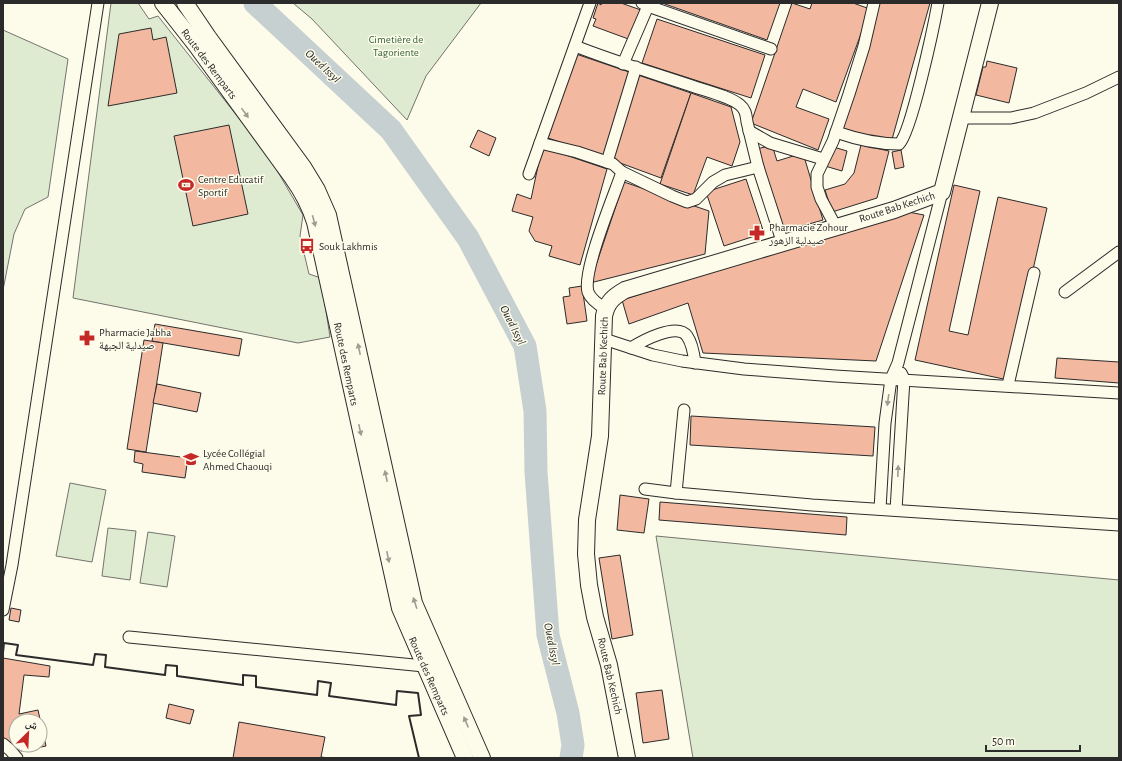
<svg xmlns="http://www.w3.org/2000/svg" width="1122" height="761" font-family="'Alegreya Sans','Noto Naskh Arabic',sans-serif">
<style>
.green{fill:#deebd1;stroke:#74746e}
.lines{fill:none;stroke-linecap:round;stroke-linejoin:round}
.river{stroke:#c7d0d0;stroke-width:23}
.building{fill:#f2b8a0;stroke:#2b2b2b;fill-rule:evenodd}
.street-casing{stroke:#2b2b2b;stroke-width:13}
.secondary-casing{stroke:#2b2b2b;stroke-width:18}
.street{stroke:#fdfbea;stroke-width:11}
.secondary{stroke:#fdfbea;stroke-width:16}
.wall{stroke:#2b2b2b;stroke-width:2}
.oneway{fill:#9e9d94}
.labels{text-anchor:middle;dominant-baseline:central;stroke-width:3;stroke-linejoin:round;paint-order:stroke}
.park-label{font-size:11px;fill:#34623c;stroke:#fdfbea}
.street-label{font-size:11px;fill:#2b2b2b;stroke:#fdfbea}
.poi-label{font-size:11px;fill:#2b2b2b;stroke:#fdfbea;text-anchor:start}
.water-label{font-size:12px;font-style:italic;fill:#2b2b2b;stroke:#fdfbea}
</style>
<rect width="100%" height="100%" fill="#fdfbea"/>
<g class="green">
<polygon points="111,3 138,3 149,19 158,16 268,155 303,215 300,236 309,274 321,278 330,337 298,343 73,298"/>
<polygon points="293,3 481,3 426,76 407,120 312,19"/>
<polygon points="3,30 68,59 48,197 25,209 14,234 3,290"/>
<polygon points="70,483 106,490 92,562 56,556"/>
<polygon points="108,528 136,531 130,580 102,576"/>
<polygon points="148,532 175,536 167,587 140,583"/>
<polygon points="656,536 1119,580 1119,758 693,758"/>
</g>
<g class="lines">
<polyline class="river" points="255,3 391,130 468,238 525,346 535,411 536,472 548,635 568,713 573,745 571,758"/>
</g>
<g class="building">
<polygon points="598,3 601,5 602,3 621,3 641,10 631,40 593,26 596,19 593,18"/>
<polygon points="662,3 780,3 767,40"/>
<polygon points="792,3 810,9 812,3 853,3 870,9 836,102 803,89 796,107 829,119 818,150 751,123"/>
<polygon points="878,3 930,3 891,143 842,130"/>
<polygon points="657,19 765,55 751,98 642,63"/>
<polygon points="151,28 153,40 166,37 177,93 108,106 119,34"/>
<polygon points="576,54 632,73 604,157 548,138"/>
<polygon points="987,61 1017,68 1009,103 976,95 983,67 986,67"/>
<polygon points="638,75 691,93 661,178 612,160"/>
<polygon points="691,93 731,107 740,142 732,166 707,157 693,195 660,184"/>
<polygon points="229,125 248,214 193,226 174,136"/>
<polygon points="478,130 496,138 489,156 470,147"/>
<polygon points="772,145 777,161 803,153 823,220 781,232 757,149"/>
<polygon points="861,145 889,151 877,198 832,212 825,190 845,184 854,173"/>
<polygon points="830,146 847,151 842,171 825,166"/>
<polygon points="542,147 607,169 580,265 549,256 552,246 535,241 529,231 533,217 512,211 517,194 531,199"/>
<polygon points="901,150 904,167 895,169 892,152"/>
<polygon points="746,179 764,233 724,246 706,192"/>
<polygon points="624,182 709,211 705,254 590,283"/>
<polygon points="954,185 980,191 949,331 968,335 998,197 1047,208 1008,380 915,360"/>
<polygon points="903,211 924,215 876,361 703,353 688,303 629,324 622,300"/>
<polygon points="582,286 587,321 567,324 563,297 570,296 569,288"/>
<polygon points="155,324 242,339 239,356 152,341"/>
<polygon points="144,340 163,343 146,452 127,449"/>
<polygon points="1057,358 1119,362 1119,383 1055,378"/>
<polygon points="157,384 201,393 197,412 153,403"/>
<polygon points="691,416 875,427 873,456 690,445"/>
<polygon points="135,451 188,458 185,478 142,472 143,464 134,462"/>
<polygon points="620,495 649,499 644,533 617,530"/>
<polygon points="660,502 847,517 846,535 659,520"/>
<polygon points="620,555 633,635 612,639 599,558"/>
<polygon points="11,608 21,610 19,622 9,620"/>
<path d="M3,658L50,666L49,677L24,675L19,714L38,710L46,746L21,751L3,737ZM16,721H40V745H16Z"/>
<polygon points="662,690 669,739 643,743 636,693"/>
<polygon points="169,704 194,710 190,724 166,718"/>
<polygon points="239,722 325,737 321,757 329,758 233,758"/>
</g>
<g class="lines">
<defs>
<g id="street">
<polyline points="648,6 771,49"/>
<path d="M575,46C613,61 653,73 692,86C706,91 729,96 740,105C746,110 746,115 747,122L758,167L783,244"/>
<polyline points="623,64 648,6 642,3"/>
<polyline points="961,118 1011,118 1034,113 1086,93 1119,77"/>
<polyline points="749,131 770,143 823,159"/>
<path d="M836,132C856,139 877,144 899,144C911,134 934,25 938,3"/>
<polyline points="540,143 577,152 613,164 622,172 672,196 687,202 696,199 713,182 725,175 758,167"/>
<polyline points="607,162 636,67"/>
<polyline points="529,174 590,3"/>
<polyline points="836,227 821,199 817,187 817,174 833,141 849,94 864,46 874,3"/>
<polyline points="1065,292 1119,252"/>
<path d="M606,309C599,305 591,300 588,292C582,271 614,196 622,172"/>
<polyline points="604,339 653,355 682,361 744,369 835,376 1119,393"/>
<path d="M631,348C642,341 677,322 687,336C692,343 694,355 695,363"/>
<polyline points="1008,385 1034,273"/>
<polyline points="645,489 676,493 812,505 1119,525"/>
<polyline points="676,493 684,410"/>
<polyline points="880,509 885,423 891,379 898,363 942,192"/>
<polyline points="896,510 904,379 901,373"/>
<polyline points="3,610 12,565 98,3"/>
<polyline points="129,637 424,666"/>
<polyline points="3,744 10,750 17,758"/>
</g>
<g id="secondary">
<path d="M163,3L196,45L292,177C302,191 310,206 315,222L400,608L465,758"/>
<polyline points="185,3 208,37 303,167 317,190 328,215 414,603 482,758"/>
<path d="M627,758L609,665L595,617L589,585L586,554L587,520L600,436L604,316C607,302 613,297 625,290L894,210L942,192L990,3"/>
</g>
</defs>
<use href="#street" class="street-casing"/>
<use href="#secondary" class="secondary-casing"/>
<use href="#street" class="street"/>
<use href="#secondary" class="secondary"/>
<polyline class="wall" points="3,653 4,643 18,645 16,655 93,665 95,654 106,655 105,667 165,675 166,665 177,666 177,676 243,685 243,675 256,676 256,687 317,695 318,681 331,683 329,696 396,705 397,691 418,693 421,715 409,716 419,758"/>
</g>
<defs><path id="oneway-solid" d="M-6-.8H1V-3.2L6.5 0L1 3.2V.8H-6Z"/></defs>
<g class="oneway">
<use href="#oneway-solid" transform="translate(245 113) rotate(54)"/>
<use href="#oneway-solid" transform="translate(314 221) rotate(75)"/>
<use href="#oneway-solid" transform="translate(359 349) rotate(-102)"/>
<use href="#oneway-solid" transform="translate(888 400) rotate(98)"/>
<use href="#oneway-solid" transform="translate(360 430) rotate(78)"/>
<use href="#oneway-solid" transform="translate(898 471) rotate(-88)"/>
<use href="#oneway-solid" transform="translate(386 476) rotate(-102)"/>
<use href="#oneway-solid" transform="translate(388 557) rotate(78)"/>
<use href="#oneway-solid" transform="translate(415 603) rotate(-108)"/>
<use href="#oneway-solid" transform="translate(466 722) rotate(-113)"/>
</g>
<defs>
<symbol id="stadium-bare" viewBox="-9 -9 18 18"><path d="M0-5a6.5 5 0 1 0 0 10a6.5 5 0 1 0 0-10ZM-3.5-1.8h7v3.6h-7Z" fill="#c62828" stroke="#fdfbea" stroke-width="2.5" paint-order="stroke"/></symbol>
<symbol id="pharmacy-bare" viewBox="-9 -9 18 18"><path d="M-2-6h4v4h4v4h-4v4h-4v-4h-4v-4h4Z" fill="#c62828" stroke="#fdfbea" stroke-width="2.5" paint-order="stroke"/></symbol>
<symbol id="bus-bare" viewBox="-9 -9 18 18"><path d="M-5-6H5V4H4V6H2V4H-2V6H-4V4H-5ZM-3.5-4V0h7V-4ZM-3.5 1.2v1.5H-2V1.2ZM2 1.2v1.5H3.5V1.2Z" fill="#c62828" stroke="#fdfbea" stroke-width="2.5" paint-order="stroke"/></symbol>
<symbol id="school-bare" viewBox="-9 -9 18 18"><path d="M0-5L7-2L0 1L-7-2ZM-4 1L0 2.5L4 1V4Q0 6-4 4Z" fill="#c62828" stroke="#fdfbea" stroke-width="2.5" paint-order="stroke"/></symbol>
</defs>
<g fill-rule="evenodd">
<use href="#stadium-bare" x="175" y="174" width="22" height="22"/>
<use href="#pharmacy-bare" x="746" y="222" width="22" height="22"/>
<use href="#bus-bare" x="296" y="235" width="22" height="22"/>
<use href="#pharmacy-bare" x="76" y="327" width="22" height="22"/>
<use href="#school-bare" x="180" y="448" width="22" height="22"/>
</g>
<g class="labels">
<g class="park-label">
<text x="396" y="39">Cimetière de<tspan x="396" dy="13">Tagoriente</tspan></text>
</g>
<g class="street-label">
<text transform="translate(209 64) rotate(53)">Route des Remparts</text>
<text transform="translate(897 207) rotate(-18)">Route Bab Kechich</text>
<text transform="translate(603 356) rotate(-88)">Route Bab Kechich</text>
<text transform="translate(346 364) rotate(78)">Route des Remparts</text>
<text transform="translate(429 676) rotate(66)">Route des Remparts</text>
<text transform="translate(610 676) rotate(77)">Route Bab Kechich</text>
</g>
<g class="poi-label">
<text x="198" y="179">Centre Educatif<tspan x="198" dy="13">Sportif</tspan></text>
<text x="769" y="227">Pharmacie Zohour<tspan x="769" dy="13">صيدلية الزهور</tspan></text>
<text x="319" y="246">Souk Lakhmis</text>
<text x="99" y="332">Pharmacie Jabha<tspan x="99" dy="13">صيدلية الجبهة</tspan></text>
<text x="203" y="453">Lycée Collégial<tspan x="203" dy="13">Ahmed Chaouqi</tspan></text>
</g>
<g class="water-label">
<text transform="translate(323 66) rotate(43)">Oued Issyl</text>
<text transform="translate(513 325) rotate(63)">Oued Issyl</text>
<text transform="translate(552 644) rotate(79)">Oued Issyl</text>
</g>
</g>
<rect width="1122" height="761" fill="none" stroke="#2b2b2b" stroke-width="8"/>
<g transform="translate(28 733) rotate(24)"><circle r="19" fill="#fdfbea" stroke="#a9a89e"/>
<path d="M0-3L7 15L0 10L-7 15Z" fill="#c62828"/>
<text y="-6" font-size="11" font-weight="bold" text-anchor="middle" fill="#2b2b2b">ش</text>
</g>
<path d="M986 745v6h94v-6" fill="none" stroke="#2b2b2b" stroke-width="2"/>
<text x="992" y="745" font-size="12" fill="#2b2b2b" stroke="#fdfbea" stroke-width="3" paint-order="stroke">50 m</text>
</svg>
